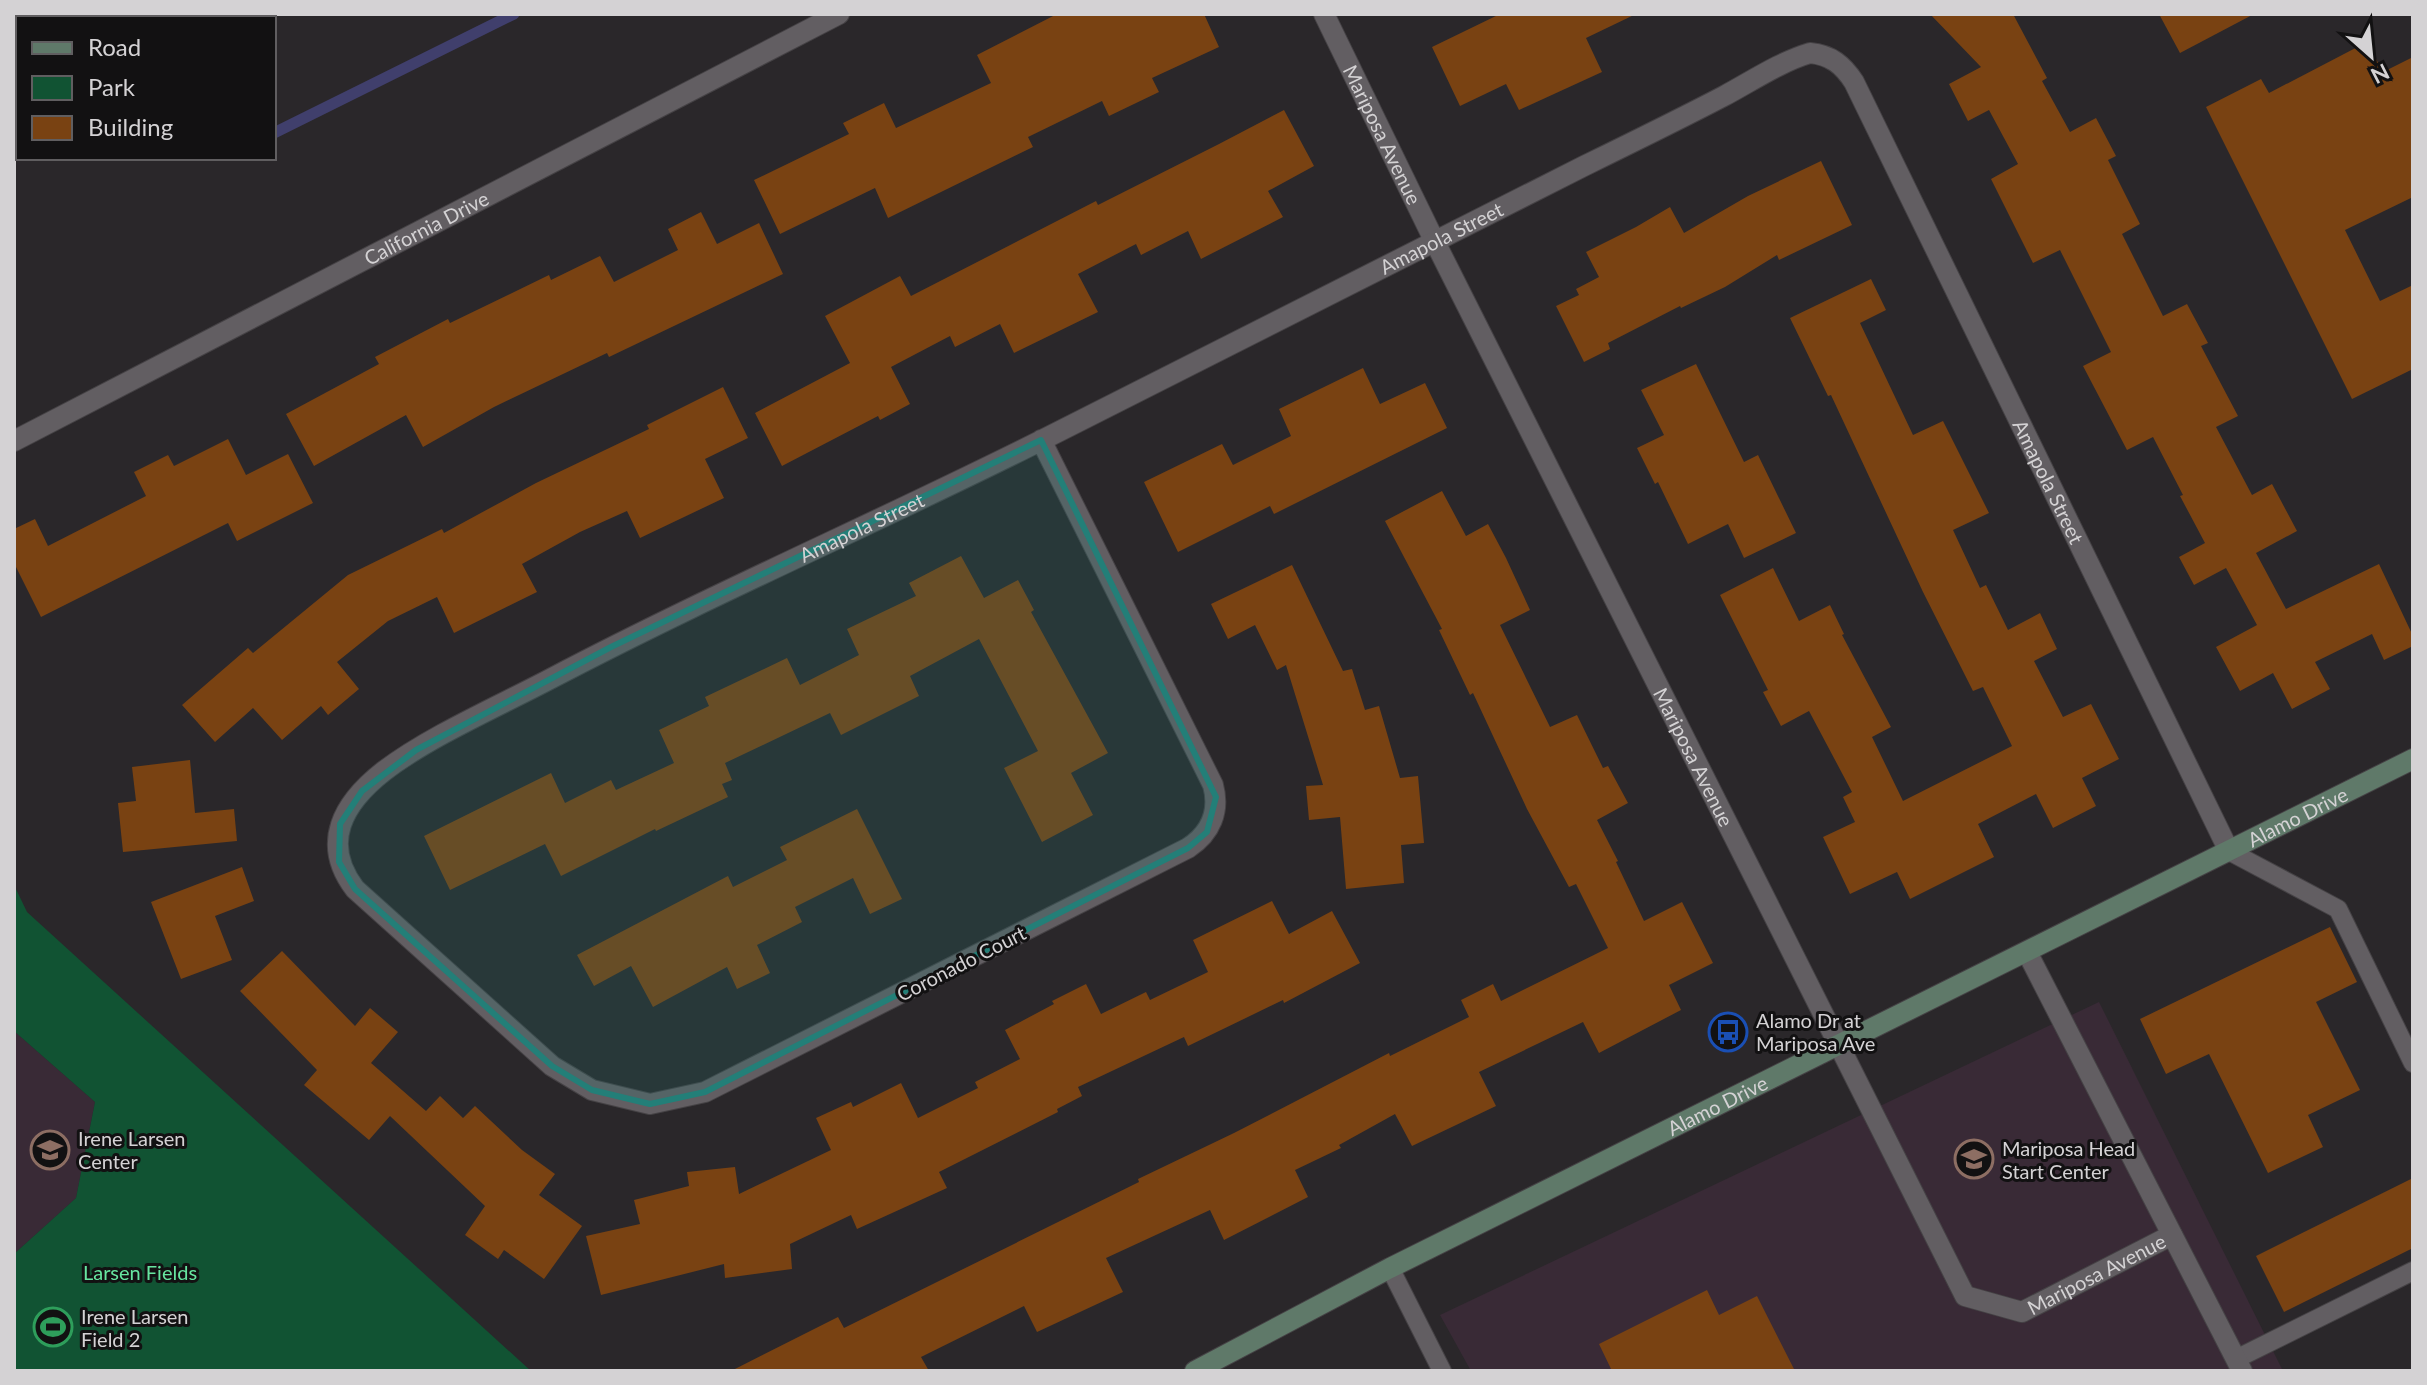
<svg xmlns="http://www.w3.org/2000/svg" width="2427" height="1385" font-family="Lato,sans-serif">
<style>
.education{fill:#392a36}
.green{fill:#115333}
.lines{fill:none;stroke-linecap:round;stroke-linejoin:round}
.stream{stroke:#403f6c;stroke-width:11}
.building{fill:#794212}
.service-casing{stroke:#454245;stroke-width:20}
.minor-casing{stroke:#454245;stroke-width:22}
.tertiary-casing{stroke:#454245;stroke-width:22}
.secondary-casing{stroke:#454245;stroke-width:22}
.service{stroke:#625e62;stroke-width:18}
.minor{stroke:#625e62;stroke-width:20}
.tertiary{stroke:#625e62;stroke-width:20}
.secondary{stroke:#5f7969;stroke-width:20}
.marked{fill:#237f78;fill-opacity:0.2;stroke:#237f78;stroke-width:6;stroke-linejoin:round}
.labels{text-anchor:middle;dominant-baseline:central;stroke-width:6;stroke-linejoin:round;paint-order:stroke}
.street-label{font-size:20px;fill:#d4d2d4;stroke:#121112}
.poi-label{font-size:20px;fill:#d4d2d4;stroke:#121112;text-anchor:start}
.park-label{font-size:20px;fill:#67e5a0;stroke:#121112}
</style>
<rect width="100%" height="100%" fill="#2a272a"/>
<g class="education">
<polygon points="2099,1002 2283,1371 1471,1371 1440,1315"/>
<polygon points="14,1031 95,1102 76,1198 14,1254"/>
</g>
<polygon class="green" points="14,885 27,912 531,1371 14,1371 14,1254 76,1198 95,1102 14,1031"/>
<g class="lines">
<g class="stream">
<polyline points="274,133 514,14"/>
<polyline points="14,141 18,139"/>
</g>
</g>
<g class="building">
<polygon points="1057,14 1204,14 1219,47 1152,78 1159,92 1109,116 1102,101 1028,137 1033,147 888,218 875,188 780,234 754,180 849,134 843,123 884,103 896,128 991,83 977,55"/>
<polygon points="1500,14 1636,14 1586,38 1602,72 1519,110 1506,84 1460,106 1432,47"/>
<polygon points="1930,14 2013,14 2047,78 2042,81 2070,132 2096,118 2116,156 2108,160 2140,224 2122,234 2163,316 2187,304 2208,343 2201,346 2238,416 2216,427 2252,495 2272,484 2297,531 2256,553 2286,609 2379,564 2413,636 2413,646 2384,660 2372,634 2315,662 2330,689 2292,709 2273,673 2240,691 2216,647 2257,625 2226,568 2194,585 2179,557 2205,543 2180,496 2183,495 2153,437 2127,450 2083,366 2111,352 2060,250 2033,263 1991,179 2018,164 1989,110 1968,121 1949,84 1981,67"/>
<polygon points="2159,14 2254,14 2180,53"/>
<polygon points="2367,42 2383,72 2413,57 2413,197 2345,230 2380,301 2413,285 2413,369 2352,399 2206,107 2261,79 2269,93"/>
<polygon points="1284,110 1314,166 1268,191 1283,217 1201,259 1188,231 1141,255 1136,244 1078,274 1098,312 1014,353 1000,324 955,347 950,336 891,367 910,404 880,420 878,416 782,466 755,413 850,363 825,316 900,276 911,296 1096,201 1098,205 1219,144"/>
<polygon points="1821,161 1852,225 1779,260 1777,255 1725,287 1681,308 1680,306 1608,343 1610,349 1584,362 1556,306 1579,295 1576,289 1599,277 1586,252 1636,227 1670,207 1684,233 1748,196"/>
<polygon points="701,212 717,244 759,223 783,274 609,357 607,353 494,407 423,447 406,415 314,466 286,414 379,364 375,357 448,319 450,323 549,275 551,280 600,256 614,282 678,250 668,229"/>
<polygon points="1871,279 1886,310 1860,323 1913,435 1943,421 1989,513 1953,530 1980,588 1986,585 2008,630 2040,613 2057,649 2034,661 2063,717 2091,704 2119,759 2082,778 2096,806 2053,828 2036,794 1978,824 1994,857 1910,899 1897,872 1850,894 1823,837 1855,822 1843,797 1852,792 1809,711 1781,726 1763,692 1768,690 1720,595 1773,568 1799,621 1830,605 1844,634 1842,635 1891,727 1872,737 1903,801 2012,746 1983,687 1973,691 1923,592 1831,395 1828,396 1790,318"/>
<polygon points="1696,364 1744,462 1758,455 1796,533 1744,558 1728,524 1688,544 1658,482 1655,484 1637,448 1664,435 1641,390"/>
<polygon points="1363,368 1380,404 1425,383 1447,428 1274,514 1270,506 1178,552 1144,482 1222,444 1233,465 1291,436 1279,409"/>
<polygon points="723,387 748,438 705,459 724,498 640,538 627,511 580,532 522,564 537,592 454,633 437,597 388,621 337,662 359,689 328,715 321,706 282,740 253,708 215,742 182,705 248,648 253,653 348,575 442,529 444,533 536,483 649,429 647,425"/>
<polygon points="228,439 246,475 288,454 313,503 237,541 228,523 41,617 14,563 14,529 35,519 48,546 146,496 134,472 168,455 174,466"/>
<polygon points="1442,491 1466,536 1488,524 1506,558 1530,610 1500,625 1550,727 1577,715 1603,768 1608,766 1628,803 1597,820 1618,861 1616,862 1644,921 1682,902 1713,963 1669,985 1681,1010 1599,1053 1583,1022 1479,1072 1496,1106 1412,1146 1395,1114 1339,1145 1341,1148 1295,1170 1308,1197 1224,1240 1210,1210 1106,1258 1123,1292 1037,1332 1024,1306 921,1357 929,1371 731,1371 838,1317 844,1328 1139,1182 1138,1179 1234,1133 1389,1053 1390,1056 1469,1017 1461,1000 1493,984 1501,1001 1608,948 1576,884 1569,887 1527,809 1473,693 1470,695 1439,630 1442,629 1385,521"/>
<polygon points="961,556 984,598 1018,580 1034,610 1031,612 1108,753 1071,773 1093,815 1042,842 1004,768 1038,751 979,639 910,676 919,696 841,735 830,713 725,763 732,780 722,784 728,797 656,831 655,829 561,876 545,844 450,890 424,836 551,773 565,803 611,780 616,790 674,763 659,730 709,706 705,697 787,658 800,685 859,655 847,629 916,596 909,583"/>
<polygon points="1292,565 1343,671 1352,669 1365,710 1379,706 1400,778 1418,776 1424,843 1401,845 1404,883 1346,889 1340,817 1309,820 1306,786 1323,785 1286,665 1277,670 1255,625 1228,639 1211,604"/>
<polygon points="190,760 195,813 234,809 237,841 123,852 118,803 136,801 132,767"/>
<polygon points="857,809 902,899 870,914 853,878 795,907 802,922 757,945 770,973 737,989 727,967 653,1007 631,966 594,986 577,955 728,876 733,887 787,860 780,847"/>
<polygon points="242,867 254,901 215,916 232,960 181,979 151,902"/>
<polygon points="1272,901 1289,934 1332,911 1360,963 1284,1003 1283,1000 1188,1046 1184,1037 1078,1087 1082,1096 1057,1109 1058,1112 939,1172 947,1188 857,1229 851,1215 790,1244 792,1269 725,1278 724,1264 601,1295 586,1236 640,1224 634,1200 689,1186 687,1172 735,1167 739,1194 831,1150 816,1118 851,1102 853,1107 901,1083 918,1118 978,1088 975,1082 1020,1059 1005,1030 1054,1004 1052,1001 1086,984 1101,1014 1146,992 1150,1000 1208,972 1193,940"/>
<polygon points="2330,927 2357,982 2316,1002 2360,1090 2308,1115 2323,1147 2268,1173 2209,1054 2166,1074 2140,1019"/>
<polygon points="282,951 355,1026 370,1008 398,1032 371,1063 426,1111 440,1096 463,1118 475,1106 522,1150 555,1174 539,1195 582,1226 544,1279 504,1250 498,1259 465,1235 485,1206 390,1116 369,1140 304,1085 317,1070 240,991"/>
<polygon points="2413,1178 2413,1248 2284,1312 2256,1256"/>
<polygon points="1707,1290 1719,1315 1757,1296 1795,1371 1612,1371 1599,1344"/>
</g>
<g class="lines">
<defs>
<g id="service">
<polyline points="2229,851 2338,909 2413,1063"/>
<polyline points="1390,1268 1442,1371"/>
<polyline points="2236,1359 2413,1271"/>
</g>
<g id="minor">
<path id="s1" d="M1324,14L1434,240L1965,1296L2022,1312L2172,1235"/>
<path id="s2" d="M1041,440L1213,785C1220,811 1211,833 1188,848L705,1092L650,1104L592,1090L552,1066L355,889C320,843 343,803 384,771C430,736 499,706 552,678C714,593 883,520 1046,438C1225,347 1404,256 1584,166C1631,143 1678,120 1724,96C1752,81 1780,62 1810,53C1831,55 1843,65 1854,82L2229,851"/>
<polyline points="2027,952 2242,1371"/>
</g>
<g id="tertiary">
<path id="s3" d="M14,441L839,14"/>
</g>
<g id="secondary">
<path id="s4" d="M1195,1371L1390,1268L2413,759"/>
</g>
</defs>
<use href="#service" class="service-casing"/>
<use href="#minor" class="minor-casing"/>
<use href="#tertiary" class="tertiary-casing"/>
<use href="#secondary" class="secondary-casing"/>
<use href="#service" class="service"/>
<use href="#minor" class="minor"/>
<use href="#tertiary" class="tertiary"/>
<use href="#secondary" class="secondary"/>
</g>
<path class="marked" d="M1041,440L1216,797L1207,832L1188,848L705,1092L650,1104L592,1090L552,1066L355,889L339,862L340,824L362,791L416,750L611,647Z"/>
<defs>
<symbol id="bus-ring" viewBox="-11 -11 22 22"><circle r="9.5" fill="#121112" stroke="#1a4fb4" stroke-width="1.5"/><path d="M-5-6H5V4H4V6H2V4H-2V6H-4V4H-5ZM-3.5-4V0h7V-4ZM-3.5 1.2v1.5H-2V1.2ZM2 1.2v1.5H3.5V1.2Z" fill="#1a4fb4"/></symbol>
<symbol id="school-ring" viewBox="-11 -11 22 22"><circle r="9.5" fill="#121112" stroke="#8d6e63" stroke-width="1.5"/><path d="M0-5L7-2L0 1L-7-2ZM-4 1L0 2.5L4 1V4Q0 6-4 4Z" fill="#8d6e63"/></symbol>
<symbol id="stadium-ring" viewBox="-11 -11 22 22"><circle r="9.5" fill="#121112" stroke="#2e9e5b" stroke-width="1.5"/><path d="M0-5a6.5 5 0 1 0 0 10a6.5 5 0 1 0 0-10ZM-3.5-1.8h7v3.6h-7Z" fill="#2e9e5b"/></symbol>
</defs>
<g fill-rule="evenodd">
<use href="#bus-ring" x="1706" y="1010" width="44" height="44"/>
<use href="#school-ring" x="28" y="1128" width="44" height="44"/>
<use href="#school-ring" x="1952" y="1137" width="44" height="44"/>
<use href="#stadium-ring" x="31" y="1305" width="44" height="44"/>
</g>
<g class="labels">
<g class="street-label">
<text stroke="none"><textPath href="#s1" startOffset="134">Mariposa Avenue</textPath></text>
<text stroke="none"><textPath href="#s3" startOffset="464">California Drive</textPath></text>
<text stroke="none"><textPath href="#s2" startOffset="2750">Amapola Street</textPath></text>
<text stroke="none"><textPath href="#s2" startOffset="3662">Amapola Street</textPath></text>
<text stroke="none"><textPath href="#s2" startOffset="2102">Amapola Street</textPath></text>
<text stroke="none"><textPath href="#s1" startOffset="830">Mariposa Avenue</textPath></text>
<text stroke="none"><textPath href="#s4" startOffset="1234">Alamo Drive</textPath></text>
<text transform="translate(961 963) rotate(-27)">Coronado Court</text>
<text stroke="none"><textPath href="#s4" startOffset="586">Alamo Drive</textPath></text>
<text stroke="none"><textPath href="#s1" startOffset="1576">Mariposa Avenue</textPath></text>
</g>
<g class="poi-label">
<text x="1756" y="1020">Alamo Dr at<tspan x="1756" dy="23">Mariposa Ave</tspan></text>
<text x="78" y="1138">Irene Larsen<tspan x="78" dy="23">Center</tspan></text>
<text x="2002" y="1148">Mariposa Head<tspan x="2002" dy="23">Start Center</tspan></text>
<text x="81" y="1316">Irene Larsen<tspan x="81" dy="23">Field 2</tspan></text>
</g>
<g class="park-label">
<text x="140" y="1272">Larsen Fields</text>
</g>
</g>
<rect width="2427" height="1385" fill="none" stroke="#d4d2d4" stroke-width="32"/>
<rect x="16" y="16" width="260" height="144" fill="#121112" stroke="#605e60" stroke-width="2"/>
<rect x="32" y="42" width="40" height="12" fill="#5f7969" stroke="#605e60" stroke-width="2"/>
<text x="88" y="56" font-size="24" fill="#d4d2d4">Road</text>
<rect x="32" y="76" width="40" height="24" fill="#115333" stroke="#605e60" stroke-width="2"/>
<text x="88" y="96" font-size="24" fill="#d4d2d4">Park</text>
<rect x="32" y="116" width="40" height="24" fill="#794212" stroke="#605e60" stroke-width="2"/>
<text x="88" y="136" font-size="24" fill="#d4d2d4">Building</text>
<g transform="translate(2371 56) rotate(153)" stroke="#121112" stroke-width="6" paint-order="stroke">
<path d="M0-6L14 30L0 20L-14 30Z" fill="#d4d2d4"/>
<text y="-12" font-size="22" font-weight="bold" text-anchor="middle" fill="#d4d2d4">N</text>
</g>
</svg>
